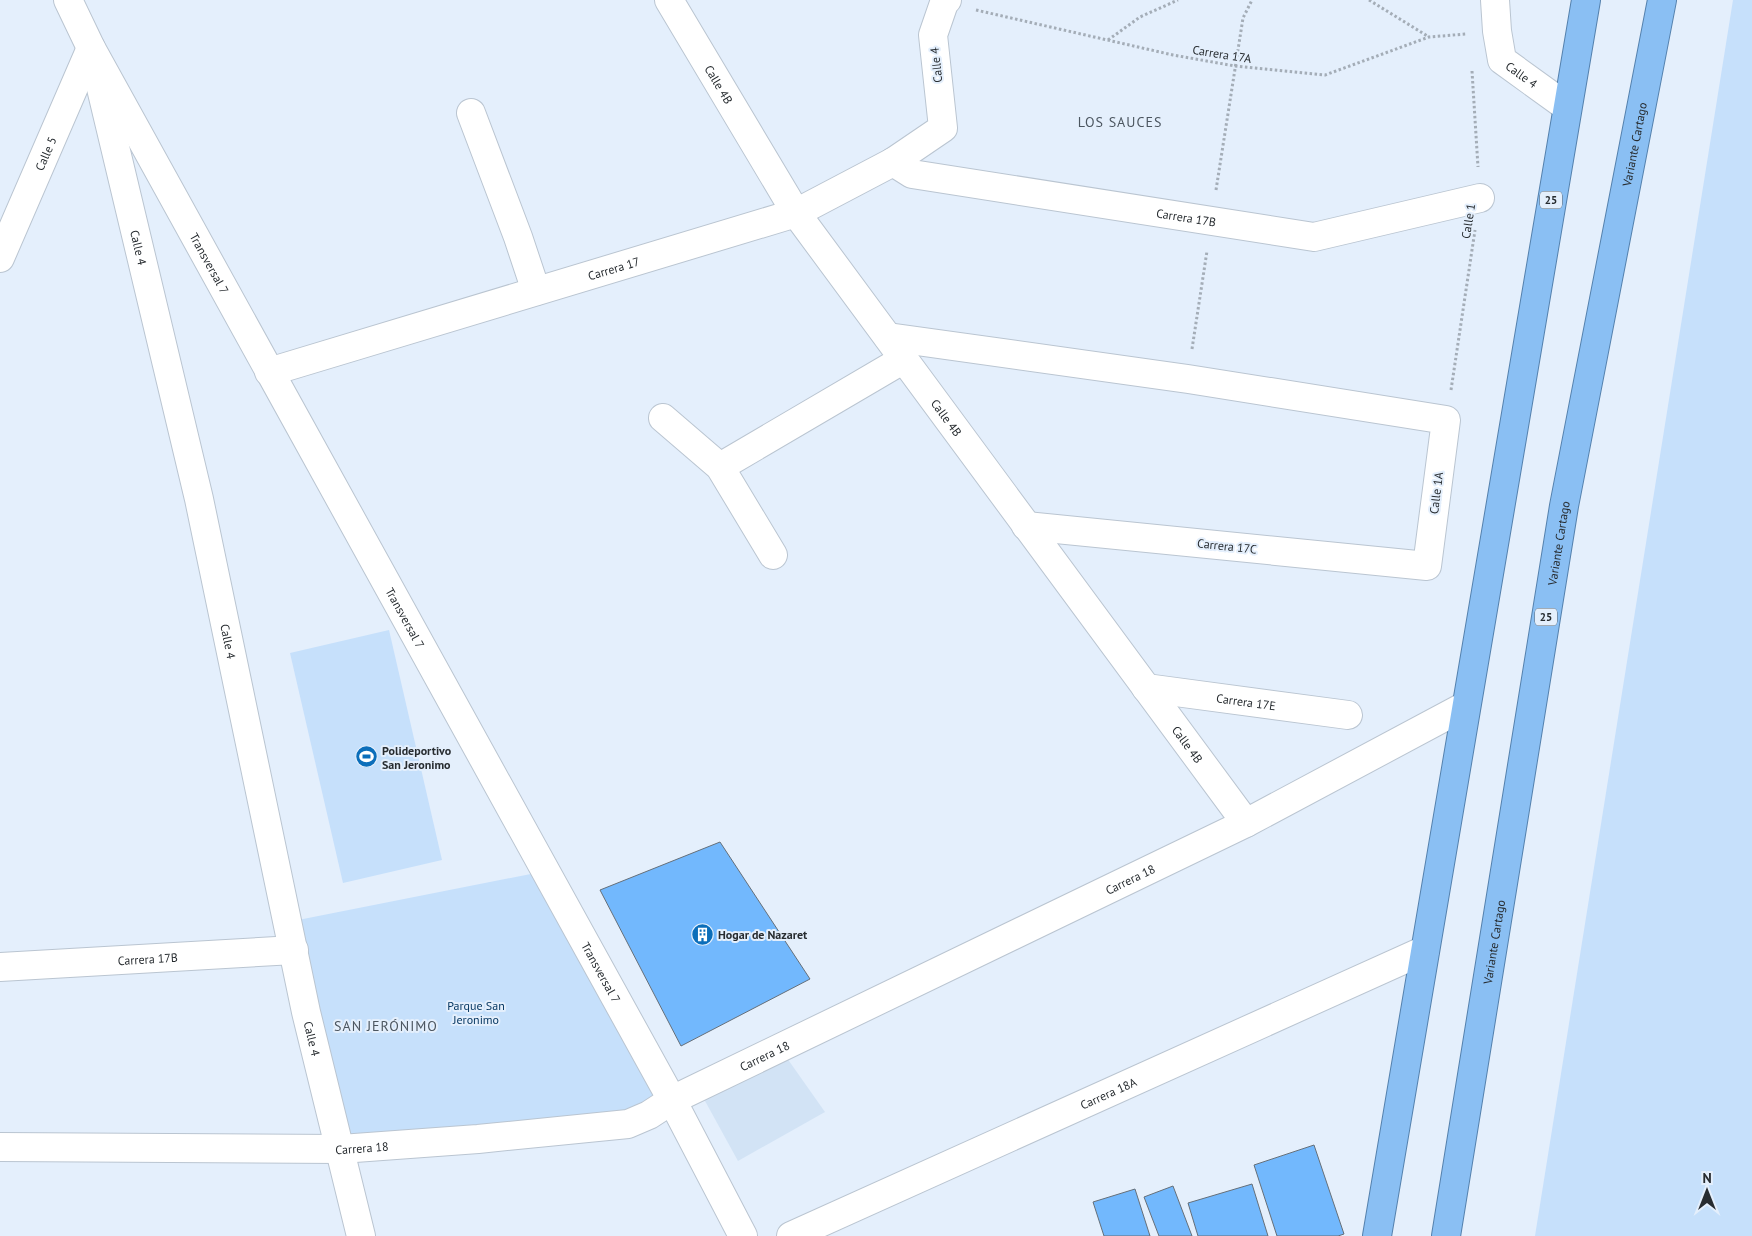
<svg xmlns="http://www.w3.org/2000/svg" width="1752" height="1236" font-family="'PT Sans',sans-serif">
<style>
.built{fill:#d2e3f5}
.green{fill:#c6e0fb}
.building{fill:#72b8fd;stroke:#656f79}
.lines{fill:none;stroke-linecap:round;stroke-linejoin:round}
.minor-casing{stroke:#bac5d1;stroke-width:30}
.trunk-casing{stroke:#5481ad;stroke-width:30}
.path{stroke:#a4adb7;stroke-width:3;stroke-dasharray:2.5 2.5;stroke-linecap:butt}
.minor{stroke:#fff;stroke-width:28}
.trunk{stroke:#8abff3;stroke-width:28}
.labels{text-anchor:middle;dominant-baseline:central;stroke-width:4;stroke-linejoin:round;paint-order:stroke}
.shield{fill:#e4effc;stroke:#60666d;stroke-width:1}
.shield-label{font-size:11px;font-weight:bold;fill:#272c30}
.street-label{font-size:12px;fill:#272c30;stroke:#e4effc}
.poi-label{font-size:12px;font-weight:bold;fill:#272c30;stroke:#e4effc;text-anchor:start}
.park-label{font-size:12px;fill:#00335e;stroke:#e4effc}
.neighbourhood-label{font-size:14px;letter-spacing:1px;fill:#4c5660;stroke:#e4effc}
</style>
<rect width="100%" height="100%" fill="#e4effc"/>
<polygon class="built" points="782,1051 825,1112 738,1161 699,1090"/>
<g class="green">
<polygon points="1733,0 1752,0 1752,1236 1535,1236"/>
<polygon points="389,630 442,860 343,883 290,653"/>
<polygon points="546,871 672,1100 621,1125 341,1149 288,922"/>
</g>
<g class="building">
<polygon points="720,842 810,979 681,1046 600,890"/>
<polygon points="1314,1145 1344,1234 1338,1236 1277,1236 1254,1165"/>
<polygon points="1252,1184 1268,1236 1198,1236 1188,1203"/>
<polygon points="1173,1186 1192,1236 1159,1236 1144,1197"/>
<polygon points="1135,1189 1150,1236 1104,1236 1093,1202"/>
</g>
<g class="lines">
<defs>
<g id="minor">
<path id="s1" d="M68,0L91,48L672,1100L743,1236"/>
<path id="s2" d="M669,0L796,213L1246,823"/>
<path id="s3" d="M1495,0L1497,31L1502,60L1567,107"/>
<path id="s4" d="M100,84L199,499L306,1012L361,1236"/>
<polyline points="471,113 518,237 536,291"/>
<path id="s5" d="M893,162L912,174L1314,237L1480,198"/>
<path id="s6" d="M0,258L91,48"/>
<polyline points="888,337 1188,379 1446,420 1427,566 1026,526"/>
<path id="s7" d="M269,372L796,213L893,162L943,128L933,35L944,3L947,0"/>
<polyline points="663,418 720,467 773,555"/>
<polyline points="720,467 904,359"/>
<path id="s8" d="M1146,688L1348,715"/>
<path id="s9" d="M0,967L294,950"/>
<path id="s10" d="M0,1147L341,1149L478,1139L628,1124L649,1115L672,1100L1246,823L1465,706"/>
<path id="s11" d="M791,1236L1425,950"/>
</g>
<g id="trunk">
<polyline points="1377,1236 1586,0"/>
<path id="s12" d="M1446,1236L1564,506L1662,0"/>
</g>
</defs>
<use href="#minor" class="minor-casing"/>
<use href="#trunk" class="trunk-casing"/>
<g class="path">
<polyline points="1369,0 1429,37"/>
<polyline points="976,10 1173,55 1235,66 1325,75 1429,37 1466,34"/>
<polyline points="1108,40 1140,17 1178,0"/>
<polyline points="1472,71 1478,167"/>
<polyline points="1216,190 1243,18 1252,0"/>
<polyline points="1192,349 1207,251"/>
<polyline points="1451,390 1475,230"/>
</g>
<use href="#minor" class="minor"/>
<use href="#trunk" class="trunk"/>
</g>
<defs>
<symbol id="stadium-disc" viewBox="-11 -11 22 22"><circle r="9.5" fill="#0b6eba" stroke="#e4effc"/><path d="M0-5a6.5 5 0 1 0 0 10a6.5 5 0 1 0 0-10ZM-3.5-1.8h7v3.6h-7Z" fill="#fff"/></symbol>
<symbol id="building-disc" viewBox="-11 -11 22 22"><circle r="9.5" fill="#0b6eba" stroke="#e4effc"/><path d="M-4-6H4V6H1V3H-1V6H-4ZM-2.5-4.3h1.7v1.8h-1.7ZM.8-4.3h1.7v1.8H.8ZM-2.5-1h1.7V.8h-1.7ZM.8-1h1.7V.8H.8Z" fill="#fff"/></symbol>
</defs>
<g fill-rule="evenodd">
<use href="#stadium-disc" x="354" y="744" width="25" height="25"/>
<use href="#building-disc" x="690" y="922" width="25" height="25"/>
</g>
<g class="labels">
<g class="shield">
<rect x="1540" y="191.5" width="22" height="17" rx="4"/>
<rect x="1535" y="608.5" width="22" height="17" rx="4"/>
</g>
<g class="shield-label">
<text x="1551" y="200">25</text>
<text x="1546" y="617">25</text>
</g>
<g class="street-label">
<text transform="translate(1222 54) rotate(9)">Carrera 17A</text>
<text transform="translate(936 65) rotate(-96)">Calle 4</text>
<text stroke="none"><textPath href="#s3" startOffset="85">Calle 4</textPath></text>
<text stroke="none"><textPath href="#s2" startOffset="98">Calle 4B</textPath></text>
<text stroke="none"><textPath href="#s12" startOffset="1108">Variante Cartago</textPath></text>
<text stroke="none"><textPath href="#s6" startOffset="114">Calle 5</textPath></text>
<text stroke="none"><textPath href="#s5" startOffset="300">Carrera 17B</textPath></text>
<text transform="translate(1468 221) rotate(-81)">Calle 1</text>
<text stroke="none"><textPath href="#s4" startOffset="168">Calle 4</textPath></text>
<text stroke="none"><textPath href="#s1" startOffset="299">Transversal 7</textPath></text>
<text stroke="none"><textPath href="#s7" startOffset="360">Carrera 17</textPath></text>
<text stroke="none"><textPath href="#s2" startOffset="502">Calle 4B</textPath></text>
<text transform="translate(1436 493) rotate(-83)">Calle 1A</text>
<text stroke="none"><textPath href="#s12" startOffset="702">Variante Cartago</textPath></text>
<text transform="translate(1227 546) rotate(6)">Carrera 17C</text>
<text stroke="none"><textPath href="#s1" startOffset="704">Transversal 7</textPath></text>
<text stroke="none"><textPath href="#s4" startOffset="572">Calle 4</textPath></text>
<text stroke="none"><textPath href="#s8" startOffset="101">Carrera 17E</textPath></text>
<text stroke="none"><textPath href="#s2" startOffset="908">Calle 4B</textPath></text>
<text stroke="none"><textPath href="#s10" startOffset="1188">Carrera 18</textPath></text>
<text stroke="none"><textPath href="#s12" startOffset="298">Variante Cartago</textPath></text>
<text stroke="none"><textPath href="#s9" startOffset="148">Carrera 17B</textPath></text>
<text stroke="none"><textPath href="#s1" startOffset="1109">Transversal 7</textPath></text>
<text stroke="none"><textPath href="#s4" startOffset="978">Calle 4</textPath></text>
<text stroke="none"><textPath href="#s10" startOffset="782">Carrera 18</textPath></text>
<text stroke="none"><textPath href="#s11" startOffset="348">Carrera 18A</textPath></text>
<text stroke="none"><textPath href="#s10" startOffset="362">Carrera 18</textPath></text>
</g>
<g class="poi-label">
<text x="382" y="750">Polideportivo<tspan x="382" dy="14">San Jeronimo</tspan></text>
<text x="718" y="934">Hogar de Nazaret</text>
</g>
<g class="park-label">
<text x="476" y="1005">Parque San<tspan x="476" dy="14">Jeronimo</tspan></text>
</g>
<g class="neighbourhood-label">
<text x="1120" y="122">LOS SAUCES</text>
<text x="386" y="1026">SAN JERÓNIMO</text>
</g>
</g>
<g transform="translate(1707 1191)" stroke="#e4effc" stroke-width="4" paint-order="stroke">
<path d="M0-4L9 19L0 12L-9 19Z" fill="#272c30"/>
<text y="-8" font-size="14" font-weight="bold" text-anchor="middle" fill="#272c30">N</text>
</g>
</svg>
